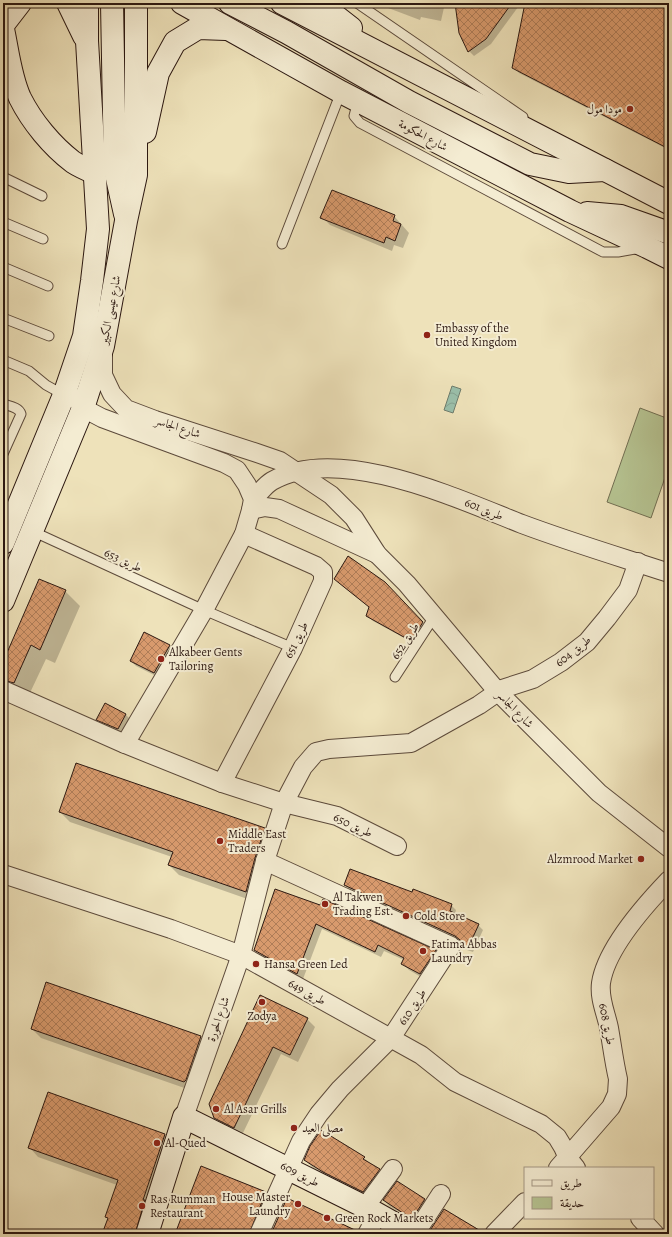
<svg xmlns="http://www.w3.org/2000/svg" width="672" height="1237" font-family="Alegreya,Amiri,serif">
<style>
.green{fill:#b6c492;stroke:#716e52}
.water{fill:url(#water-waves);stroke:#6e7c6d}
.shadow{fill:#0003}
.building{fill:url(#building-cross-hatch);stroke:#2c1811}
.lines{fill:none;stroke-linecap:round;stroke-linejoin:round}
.lane-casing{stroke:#5c4a3b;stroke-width:11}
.street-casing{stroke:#5c4a3b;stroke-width:20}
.secondary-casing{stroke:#2c1811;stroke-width:24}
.lane{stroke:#f4ecd2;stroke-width:9}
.street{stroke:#f4ecd2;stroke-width:18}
.secondary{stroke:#f4ecd2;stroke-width:22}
.poi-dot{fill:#8f2418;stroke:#f4ecd2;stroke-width:1.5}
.labels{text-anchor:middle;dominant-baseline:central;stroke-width:4;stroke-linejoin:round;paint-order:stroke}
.poi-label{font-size:12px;fill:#2c1811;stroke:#f4ecd2;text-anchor:start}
.street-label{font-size:12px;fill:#2c1811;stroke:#f4ecd2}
</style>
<defs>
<pattern id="water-waves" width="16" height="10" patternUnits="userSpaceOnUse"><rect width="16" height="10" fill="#9abfaa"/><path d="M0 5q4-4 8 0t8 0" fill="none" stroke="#85a391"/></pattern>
<pattern id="building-cross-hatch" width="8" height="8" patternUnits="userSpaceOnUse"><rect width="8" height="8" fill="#d89a6d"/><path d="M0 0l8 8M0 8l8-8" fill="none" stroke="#af7d58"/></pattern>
</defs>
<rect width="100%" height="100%" fill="#eee2ba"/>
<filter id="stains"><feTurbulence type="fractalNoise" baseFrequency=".005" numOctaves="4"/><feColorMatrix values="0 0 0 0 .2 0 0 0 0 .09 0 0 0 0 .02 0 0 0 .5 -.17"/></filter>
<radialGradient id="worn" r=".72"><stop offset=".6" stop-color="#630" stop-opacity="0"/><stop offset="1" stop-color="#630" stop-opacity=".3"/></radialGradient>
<polygon class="green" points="640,408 669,419 669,466 651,518 607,502"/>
<polygon class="water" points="452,386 461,389 453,413 444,410"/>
<g class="shadow">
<polygon points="375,3 445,3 441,21 421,17 420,20"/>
<polygon points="456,3 521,3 491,44 474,56 469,51 460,33"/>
<polygon points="526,3 669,3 669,150 519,73 514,68"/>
<polygon points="394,216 409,233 403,248 394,245 392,251 330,225 322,217"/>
<polygon points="335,579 384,582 426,627 417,645 373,621 367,616 370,608"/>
<polygon points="65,591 80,606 55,663 46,659 28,697 3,683 3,664"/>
<polygon points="144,634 170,646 175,651 160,678 136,666 131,661"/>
<polygon points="125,714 131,720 124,734 103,725 98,720"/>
<polygon points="60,812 264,829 274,839 256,902 179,875 169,865 172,857 70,822"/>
<polygon points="345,885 412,894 451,905 456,910 455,914 478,925 483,930 473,952 467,950 462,944 461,941 350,890"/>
<polygon points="276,890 435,951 441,957 426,980 409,970 403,964 404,960 384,951 381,957 322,929 303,979 262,956 256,950"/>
<polygon points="47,984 201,1037 210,1046 193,1091 41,1038 32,1029"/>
<polygon points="261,996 307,1019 315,1027 298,1062 281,1054 242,1135 224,1126 215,1118"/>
<polygon points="49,1094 165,1135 173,1144 145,1234 103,1234 109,1219 106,1216 117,1185 38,1157 30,1148"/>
<polygon points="321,1132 364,1158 386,1177 371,1199 332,1179 312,1167 305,1160"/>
<polygon points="201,1168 266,1193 276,1203 263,1234 179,1234"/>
<polygon points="397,1183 425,1200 430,1205 418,1223 389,1206 384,1200"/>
</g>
<g class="building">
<polygon points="455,3 512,3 486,39 468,52 459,33"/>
<polygon points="525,3 669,3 669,149 512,68"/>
<polygon points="332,190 395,215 393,221 401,224 395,241 386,237 384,243 320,218"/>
<polygon points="348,556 385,582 423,622 411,641 366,616 369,607 334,579"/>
<polygon points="39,579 66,590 40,650 31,645 14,683 3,680 3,662"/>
<polygon points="144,632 170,645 154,673 130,661"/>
<polygon points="105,703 126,714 118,729 96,720"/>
<polygon points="76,763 265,828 255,858 246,892 168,865 173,852 59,812"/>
<polygon points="350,869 412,892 413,889 452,904 450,911 479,924 468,948 461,945 460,940 455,936 344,885"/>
<polygon points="275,889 320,905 323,899 436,950 420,974 401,964 404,958 378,945 375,952 316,924 297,974 254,950"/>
<polygon points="46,982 201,1036 186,1080 184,1082 31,1029"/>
<polygon points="260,995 308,1018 290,1055 273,1047 234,1128 214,1118 209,1104"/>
<polygon points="48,1092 165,1134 143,1200 145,1200 135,1234 102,1234 108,1218 105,1217 118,1180 28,1148"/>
<polygon points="321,1130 365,1157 363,1159 380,1169 363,1192 323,1172 304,1160 310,1146"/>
<polygon points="201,1166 266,1192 249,1234 175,1234"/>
<polygon points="397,1181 425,1199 412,1219 383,1200"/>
<polygon points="287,1198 357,1231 357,1234 271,1234"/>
<polygon points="444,1209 484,1233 484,1234 432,1234 429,1232"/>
</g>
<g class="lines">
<defs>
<g id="lane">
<polyline points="357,3 523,117"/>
<polyline points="358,100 354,116 360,123 603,252 618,252 641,248"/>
<polyline points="3,177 42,196"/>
<polyline points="3,222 43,239"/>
<polyline points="282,244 341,92"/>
<polyline points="3,267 48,286"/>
<polyline points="3,318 49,336"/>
<polyline points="3,360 29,371 46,385 64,395"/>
<path d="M3,404C9,406 19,407 21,414L3,454"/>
<polyline points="32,531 204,610 293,648"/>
<polyline points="395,677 434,617"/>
</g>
<g id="street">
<polyline points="103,354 103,375 112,394 126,409 155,420 257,453 280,461 331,495 354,518 377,554 407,584 497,691 599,793 669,848"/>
<polyline points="76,398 83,408 102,418 224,463 237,470 247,485 253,499 251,510 244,534 204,610 125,744"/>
<path d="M253,499C259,494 265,485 272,481C338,443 458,499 522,524C570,542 620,557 669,573"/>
<polyline points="251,510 265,507 279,509 377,554"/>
<polyline points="3,690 125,744 222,783 284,803 337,816 397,846"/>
<polyline points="222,783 293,648 323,581 323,572 316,566 244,534"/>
<polyline points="3,874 171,929 241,955 421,1055 455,1082 541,1124 557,1137 563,1147 568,1158 576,1168"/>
<polyline points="184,1117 241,955 265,861 284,803 303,767 316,752 329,749 411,743 479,705 502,689 533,679 561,662 587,642 607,618 628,590 638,562"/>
<path d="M558,1168L611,1107L617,1094L618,1079C614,1062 612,1045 609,1028C606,1013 599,999 601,983C606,949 645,905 669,880"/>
<polyline points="365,1207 393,1169"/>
<polyline points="640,1218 655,1234"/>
<polyline points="259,1234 301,1141 319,1114 340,1089 391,1038 451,946 265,861"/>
<polyline points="367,1234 378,1214"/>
<polyline points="415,1234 441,1194"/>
<polyline points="494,1234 525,1202"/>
</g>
<g id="secondary">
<polyline points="68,3 84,36"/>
<polyline points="112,3 115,169 125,214"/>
<polyline points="182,3 341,92 570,211 647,247 669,258"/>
<polyline points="230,3 286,32 409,102 530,164 569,172 605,170"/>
<polyline points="282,3 669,203"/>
<polyline points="319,3 351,28"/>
<polyline points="3,25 20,3"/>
<path d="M3,29C8,52 10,76 20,98C32,122 52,146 73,162C79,166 88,170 95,173"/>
<polyline points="145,132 158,73 175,42 198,28 226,29"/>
<polyline points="587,213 621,216 669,233"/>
<polyline points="3,543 64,395 84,336 92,281 98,229 87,41 87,3"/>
<polyline points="3,601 83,408 103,346 126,221 136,175 136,3"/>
<polyline points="147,1234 184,1117 365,1207 413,1234"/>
</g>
</defs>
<use href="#lane" class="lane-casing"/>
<use href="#street" class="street-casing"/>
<use href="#secondary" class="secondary-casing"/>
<use href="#lane" class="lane"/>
<use href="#street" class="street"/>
<use href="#secondary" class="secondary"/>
</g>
<g class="poi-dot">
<circle cx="630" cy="109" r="4"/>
<circle cx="427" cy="335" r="4"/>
<circle cx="161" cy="659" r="4"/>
<circle cx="220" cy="841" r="4"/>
<circle cx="641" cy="859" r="4"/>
<circle cx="325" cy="904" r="4"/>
<circle cx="406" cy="916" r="4"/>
<circle cx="423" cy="951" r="4"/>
<circle cx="256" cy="964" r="4"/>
<circle cx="262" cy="1002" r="4"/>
<circle cx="216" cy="1109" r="4"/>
<circle cx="294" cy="1128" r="4"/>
<circle cx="157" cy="1143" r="4"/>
<circle cx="298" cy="1204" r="4"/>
<circle cx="142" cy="1206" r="4"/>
<circle cx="327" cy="1218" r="4"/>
</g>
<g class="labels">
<g class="poi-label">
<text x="622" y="109" text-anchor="end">مودا مول</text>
<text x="435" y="328">Embassy of the<tspan x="435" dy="14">United Kingdom</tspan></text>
<text x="169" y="652">Alkabeer Gents<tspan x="169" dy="14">Tailoring</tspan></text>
<text x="228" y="834">Middle East<tspan x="228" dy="14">Traders</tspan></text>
<text x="633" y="859" text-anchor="end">Alzmrood Market</text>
<text x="333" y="897">Al Takwen<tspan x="333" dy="14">Trading Est.</tspan></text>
<text x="414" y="916">Cold Store</text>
<text x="431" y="944">Fatima Abbas<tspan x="431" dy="14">Laundry</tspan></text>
<text x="264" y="964">Hansa Green Led</text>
<text x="262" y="1016" text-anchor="middle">Zodya</text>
<text x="224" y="1109">Al Asar Grills</text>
<text x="302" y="1128">مصلى العيد</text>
<text x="165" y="1143">Al-Qued</text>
<text x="290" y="1197" text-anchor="end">House Master<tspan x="290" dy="14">Laundry</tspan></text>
<text x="150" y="1199">Ras Rumman<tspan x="150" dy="14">Restaurant</tspan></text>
<text x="335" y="1218">Green Rock Markets</text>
</g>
<g class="street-label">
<text transform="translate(423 135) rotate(28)">شارع الحكومة</text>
<text transform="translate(110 310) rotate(-79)">شارع عيسى الكبير</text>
<text transform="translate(178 427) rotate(18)">شارع الجاسر</text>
<text transform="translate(484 509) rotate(22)">طريق 601</text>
<text transform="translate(123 560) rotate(25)">طريق 653</text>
<text transform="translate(296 640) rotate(-64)">طريق 651</text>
<text transform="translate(405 641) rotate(-57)">طريق 652</text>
<text transform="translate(573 651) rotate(-39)">طريق 604</text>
<text transform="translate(515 709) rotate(46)">شارع الجاسر</text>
<text transform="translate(353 825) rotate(25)">طريق 650</text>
<text transform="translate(307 992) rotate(29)">طريق 649</text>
<text transform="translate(412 1007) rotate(-57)">طريق 610</text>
<text transform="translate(218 1019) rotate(-71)">شارع الحورة</text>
<text transform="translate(607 1024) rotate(79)">طريق 608</text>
<text transform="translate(300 1174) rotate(27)">طريق 609</text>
</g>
</g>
<rect width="672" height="1237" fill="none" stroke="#eee2ba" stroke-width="16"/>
<rect x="4" y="4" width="664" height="1229" fill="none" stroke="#2c1811" stroke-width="2"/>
<rect x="8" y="8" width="656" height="1221" fill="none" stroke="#2c1811"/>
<rect x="524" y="1167" width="130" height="52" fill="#f4ecd2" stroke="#a49785"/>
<rect x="532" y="1180" width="20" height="6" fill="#f4ecd2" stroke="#a49785"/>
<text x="560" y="1187" font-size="12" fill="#2c1811">طريق</text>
<rect x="532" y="1197" width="20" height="12" fill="#b6c492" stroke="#a49785"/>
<text x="560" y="1207" font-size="12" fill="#2c1811">حديقة</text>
<rect width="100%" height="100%" filter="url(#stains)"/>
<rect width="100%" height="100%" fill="url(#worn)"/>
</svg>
